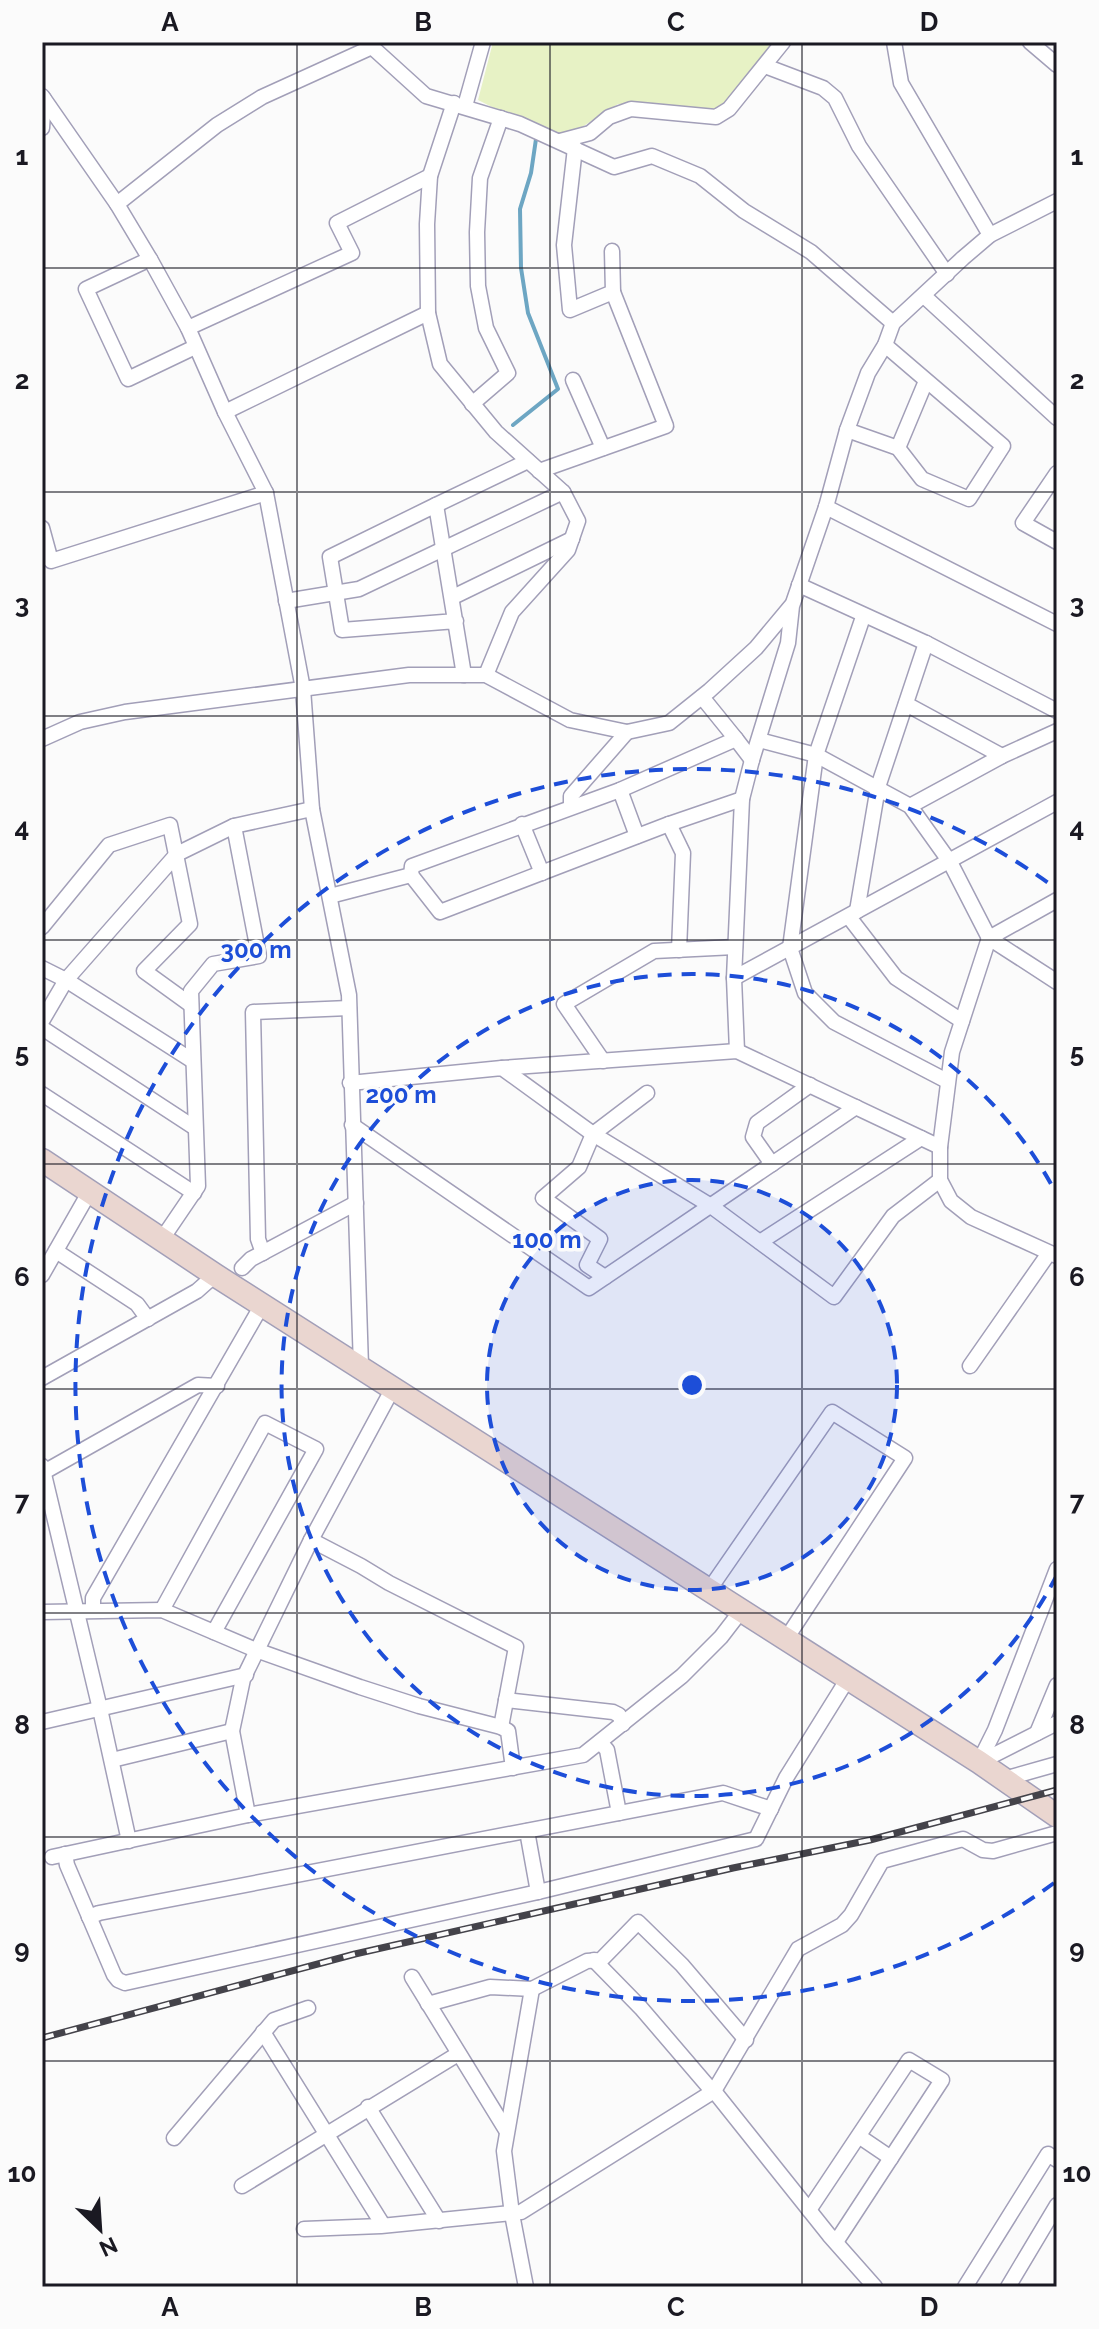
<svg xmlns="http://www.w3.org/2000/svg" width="1099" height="2329" font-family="Raleway,sans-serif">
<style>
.green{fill:#e7f2c5}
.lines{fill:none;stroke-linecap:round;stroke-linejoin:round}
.stream{stroke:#6da6c3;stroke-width:4}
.street-casing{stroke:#a29fb8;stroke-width:17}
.secondary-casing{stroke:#a29fb8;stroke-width:25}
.street{stroke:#fff;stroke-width:14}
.secondary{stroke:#ead6d0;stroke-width:22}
.rail-casing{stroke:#44434a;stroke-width:7}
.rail{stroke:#fbfbfb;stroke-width:4;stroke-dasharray:12;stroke-linecap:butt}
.grid{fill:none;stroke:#1a1922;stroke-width:2;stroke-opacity:0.55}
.ring{fill:none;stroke:#1d4ed8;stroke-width:4;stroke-dasharray:14 10}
.centre{fill:#1d4ed8;stroke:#fbfbfb;stroke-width:4}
.ring-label{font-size:24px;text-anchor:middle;font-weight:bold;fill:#1d4ed8;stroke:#fbfbfb;stroke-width:7;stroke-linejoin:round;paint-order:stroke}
.neatline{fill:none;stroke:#1a1922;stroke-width:3}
.grid-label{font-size:26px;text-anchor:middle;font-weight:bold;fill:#1a1922}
</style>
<rect width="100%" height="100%" fill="#fbfbfb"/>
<polygon class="green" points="493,42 773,42 716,117 618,104 560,141 478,100"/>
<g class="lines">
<polyline class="stream" points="513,425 558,389 528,313 521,268 520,209 531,173 536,139"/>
<defs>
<g id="street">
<polyline points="894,42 901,83 990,235"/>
<polyline points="1030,42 1057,65"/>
<polyline points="765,66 823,88 835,98 859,146 947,274"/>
<polyline points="42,96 117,204 150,259 188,328 225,412 266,493 303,689 312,809 349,995 361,1367"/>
<polyline points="454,103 430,176 427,224 428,313 440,364 496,432 563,492 578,521 568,550 512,612 486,675"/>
<polyline points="465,106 483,42"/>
<polyline points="42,128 44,99"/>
<polyline points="560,141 590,133 609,117 631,109 716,117 729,109 783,42"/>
<polyline points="575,148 564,245 570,310 613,292 612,251"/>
<polyline points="117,204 217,125 262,97 372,47 426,96 520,124 614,167 652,156 700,176 744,211 811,252 893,323"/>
<polyline points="150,259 86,289 128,379 195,347"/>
<polyline points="924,296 1057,418"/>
<polyline points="188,328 352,253 337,223 430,176"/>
<polyline points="573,380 603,448"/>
<polyline points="472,404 508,373 486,328 478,286 477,232 480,178 501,118"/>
<polyline points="225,412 428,313"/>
<polyline points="847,430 898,448 922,479 969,499 1003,446 885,345"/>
<polyline points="898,448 926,381"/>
<polyline points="539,471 666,426 613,292"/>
<polyline points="1057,473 1023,523 1057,542"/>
<polyline points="436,505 528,461"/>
<polyline points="826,507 1057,624"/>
<polyline points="42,528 51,561 266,493"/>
<polyline points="799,585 926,643 1057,711"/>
<polyline points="453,597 572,539"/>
<polyline points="286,601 359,589 563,492"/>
<polyline points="863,617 816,755 790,948 805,993 834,1022 947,1081"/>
<polyline points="456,621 342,630 330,557 436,505 464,675"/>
<polyline points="702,697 736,739"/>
<polyline points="906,704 1002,756"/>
<polyline points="42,739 80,722 125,712 409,675 486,675 570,720 627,732 669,723 709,691 756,648 791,606"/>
<polyline points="759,740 816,755 910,806 950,862 989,938 1057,982"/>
<polyline points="620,790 637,836"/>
<polyline points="571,806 571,796 627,732"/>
<polyline points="910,806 1002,756 1057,731"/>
<polyline points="522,824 542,873"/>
<polyline points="669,824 683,853 679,950"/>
<polyline points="411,875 440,912 669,824 742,799"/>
<polyline points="330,896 411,875 412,866 620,790 736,739 752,760"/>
<polyline points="1057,900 989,938 952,1052 940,1147 940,1180 951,1201 971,1217 1057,1256"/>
<polyline points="857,911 878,787 926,643"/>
<polyline points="849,917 896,978 962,1021"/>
<polyline points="42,927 109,845 170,825 190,924 144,971 191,1005"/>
<polyline points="42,968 66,980 193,1061"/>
<polyline points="734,978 1057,802"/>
<polyline points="42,1021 66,980 177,854 234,826 312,809"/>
<polyline points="42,1028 195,1128"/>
<polyline points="737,1051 734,978 742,799 752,760 788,643 792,606 826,507 847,430 868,373 885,345 893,323 963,258 990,235 1057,201"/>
<polyline points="603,1061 564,1004 654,951 735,947"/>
<polyline points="502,1068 737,1051 940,1147"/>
<polyline points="350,1083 502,1068 593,1134 711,1206 834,1297 893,1216 940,1180"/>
<polyline points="42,1094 194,1193"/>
<polyline points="352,1125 589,1288 856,1107"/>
<polyline points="772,1164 753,1137 757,1123 810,1085"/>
<polyline points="162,1239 198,1186 191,991 213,964 259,956 234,826"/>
<polyline points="760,1242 921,1138"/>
<polyline points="56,1251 137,1304 148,1319"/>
<polyline points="263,1253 258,1239 253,1012 349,1008"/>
<polyline points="242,1268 251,1259 356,1203"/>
<polyline points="42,1275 90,1191"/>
<polyline points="605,1277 587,1265 600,1239 543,1198 579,1167 593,1134 647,1093"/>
<polyline points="970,1366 1049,1253"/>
<polyline points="42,1378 197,1291 215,1275"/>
<polyline points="42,1466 100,1709 129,1841"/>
<polyline points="44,1472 198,1385 217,1386"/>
<polyline points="311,1540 361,1566 389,1583 516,1647 501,1727"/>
<polyline points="709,1590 832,1412 905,1458 786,1639"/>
<polyline points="93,1610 93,1598 262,1305"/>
<polyline points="162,1610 265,1423 316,1449 214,1632"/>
<polyline points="42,1612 162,1610 256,1650 360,1687 419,1706 501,1727 508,1731 513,1768"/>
<polyline points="506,1700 613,1712 619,1715 623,1724"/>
<polyline points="42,1722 246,1675"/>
<polyline points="1037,1733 1057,1685"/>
<polyline points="600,1742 607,1750 619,1813"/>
<polyline points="112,1760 232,1731"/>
<polyline points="979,1762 995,1730 1057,1569"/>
<polyline points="980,1762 1057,1723"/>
<polyline points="1004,1779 1057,1764"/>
<polyline points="248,1815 232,1731 243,1679 311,1540 393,1388"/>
<polyline points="527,1831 538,1892"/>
<polyline points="65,1854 67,1865 114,1975 118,1980 125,1983 538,1892 756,1839 786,1778 847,1680"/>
<polyline points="52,1857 248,1815 583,1755 682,1676 721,1637 741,1611"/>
<polyline points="89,1917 99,1913 723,1793 771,1809"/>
<polyline points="594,1960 641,2008 713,2092"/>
<polyline points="412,1977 506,2130"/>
<polyline points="428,2004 490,1987 532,1989 587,1961 601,1960 638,1922 682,1965 746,2040"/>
<polyline points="263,2032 383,2225"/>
<polyline points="714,2091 829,2235 875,2287"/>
<polyline points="368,2107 439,2221"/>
<polyline points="860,2137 891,2158"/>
<polyline points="174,2138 274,2020 308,2008"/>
<polyline points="242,2186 458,2054"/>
<polyline points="809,2210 909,2060 942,2080 836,2242"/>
<polyline points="304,2229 381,2226 521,2212 714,2091 798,1949 842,1925 851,1915 882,1861 963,1839 983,1850 993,1851 1057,1833"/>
<polyline points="526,2287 512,2214 504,2151 532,1989"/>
<polyline points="965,2287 1048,2154 1057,2160"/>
<polyline points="1008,2287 1057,2205"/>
</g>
<polyline id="secondary" points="42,1160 215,1275 979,1762 1057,1816"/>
</defs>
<use href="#street" class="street-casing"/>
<use href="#secondary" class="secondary-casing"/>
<use href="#street" class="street"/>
<use href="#secondary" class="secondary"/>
<defs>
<polyline id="rail" points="42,2038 355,1954 733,1868 870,1840 1057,1790"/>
</defs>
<use href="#rail" class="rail-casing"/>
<use href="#rail" class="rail"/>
</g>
<path class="grid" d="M297,42V2287M550,42V2287M802,42V2287M42,268H1057M42,492H1057M42,716H1057M42,940H1057M42,1164H1057M42,1389H1057M42,1613H1057M42,1837H1057M42,2061H1057"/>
<circle cx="692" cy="1385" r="205" fill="#1d4ed8" fill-opacity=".12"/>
<g class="ring">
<circle cx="692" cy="1385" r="205"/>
<path d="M1057 1575A411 411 0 1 1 1057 1195"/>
<path d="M1054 1883A616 616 0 1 1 1054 887"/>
</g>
<circle cx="692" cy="1385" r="12" class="centre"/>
<g class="ring-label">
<text x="256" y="958">300 m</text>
<text x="401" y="1103">200 m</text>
<text x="547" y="1248">100 m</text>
</g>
<rect width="1099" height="2329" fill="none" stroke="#fbfbfb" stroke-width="88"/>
<g transform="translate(100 2229) rotate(155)" stroke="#fbfbfb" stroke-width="6" paint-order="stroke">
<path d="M0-6L14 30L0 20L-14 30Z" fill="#1a1922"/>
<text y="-12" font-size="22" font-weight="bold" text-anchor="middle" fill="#1a1922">N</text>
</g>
<rect x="44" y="44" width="1011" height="2241" class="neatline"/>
<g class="grid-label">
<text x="170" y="31">A</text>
<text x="423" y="31">B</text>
<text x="676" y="31">C</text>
<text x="929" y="31">D</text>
<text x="22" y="165">1</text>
<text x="1077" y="165">1</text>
<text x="22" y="389">2</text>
<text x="1077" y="389">2</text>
<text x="22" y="613">3</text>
<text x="1077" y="613">3</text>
<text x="22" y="837">4</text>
<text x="1077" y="837">4</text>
<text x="22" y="1062">5</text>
<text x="1077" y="1062">5</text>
<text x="22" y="1286">6</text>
<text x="1077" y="1286">6</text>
<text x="22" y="1510">7</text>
<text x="1077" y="1510">7</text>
<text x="22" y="1734">8</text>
<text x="1077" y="1734">8</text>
<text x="22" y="1958">9</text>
<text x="1077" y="1958">9</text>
<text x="22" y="2182">10</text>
<text x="1077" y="2182">10</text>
<text x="170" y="2316">A</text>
<text x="423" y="2316">B</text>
<text x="676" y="2316">C</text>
<text x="929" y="2316">D</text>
</g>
</svg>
